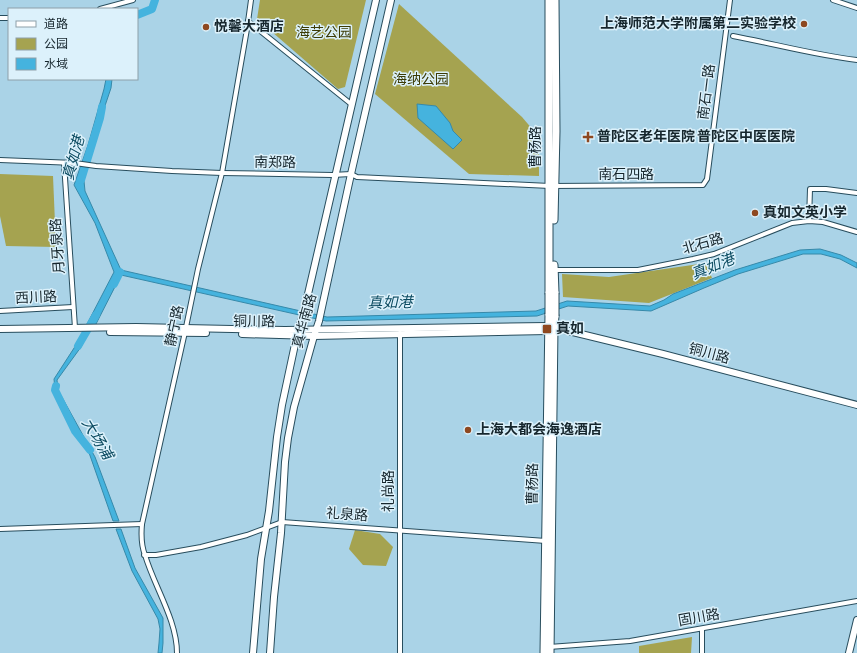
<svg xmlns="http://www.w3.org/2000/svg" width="857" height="653" font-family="'Alegreya Sans','Noto Sans SC',sans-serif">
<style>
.green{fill:#a5a350}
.water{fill:#45b3de;stroke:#3789a9}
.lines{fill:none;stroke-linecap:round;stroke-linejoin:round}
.river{stroke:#45b3de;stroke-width:8}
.street-casing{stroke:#284d5d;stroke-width:6}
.secondary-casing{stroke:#284d5d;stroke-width:8}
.primary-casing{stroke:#284d5d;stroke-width:9}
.street{stroke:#fff;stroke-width:4}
.secondary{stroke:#fff;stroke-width:6}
.primary{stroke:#fff;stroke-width:7}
.primary-bridge-casing{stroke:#284d5d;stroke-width:9;stroke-linecap:butt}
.primary-bridge{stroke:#fff;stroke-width:7}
.poi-dot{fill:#8e4820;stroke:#dcf1fb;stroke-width:1.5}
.labels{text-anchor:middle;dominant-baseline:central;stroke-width:3;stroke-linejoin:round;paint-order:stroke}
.poi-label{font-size:14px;font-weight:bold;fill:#16262d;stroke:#dcf1fb;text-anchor:start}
.park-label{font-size:14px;fill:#3c3b05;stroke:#dcf1fb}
.street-label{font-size:14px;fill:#16262d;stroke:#dcf1fb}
.water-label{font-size:15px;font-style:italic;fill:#0c4b61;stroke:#dcf1fb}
</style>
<rect width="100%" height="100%" fill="#aad3e7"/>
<g class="green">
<polygon points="260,0 366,0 345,87 338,89 257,19"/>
<polygon points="399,4 522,117 539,137 539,176 469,174 375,94"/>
<polygon points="0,174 53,176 56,247 6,246 0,216"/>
<polygon points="706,263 712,278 649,303 563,297 562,274 609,277"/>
<polygon points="355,530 380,534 393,547 386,566 363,565 349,549"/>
<polygon points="692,637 691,653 639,653 639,646"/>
</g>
<g class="water">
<polygon points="106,79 112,79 111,88 83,171 85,191 121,270 327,317 536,311 567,301 650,306 664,300 673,294 735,270 800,250 820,249 841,255 857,263 857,268 840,259 821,254 803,254 738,274 704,288 651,311 568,306 537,316 326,321 121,275 96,324 87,324 114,272 95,223 74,185 88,145 104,89"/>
<polygon points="417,104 436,106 450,123 453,131 462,140 453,149 418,118"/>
<polygon points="83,337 86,337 81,347 57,380 58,390 95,457 119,521 113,521 87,447 75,431 55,390 54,379 76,345"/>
<polygon points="116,529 121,529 135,568 163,618 163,643 162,653 158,653 159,643 160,629 158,619 132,571"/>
</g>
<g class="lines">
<g class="river">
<polyline points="137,15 152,9 155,0"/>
<polyline points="81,180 100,118 102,107"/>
<polyline points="114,284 120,272"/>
<polyline points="78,346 96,315"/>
<polyline points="56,386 55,390 75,431 90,450"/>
</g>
<defs>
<g id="street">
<polyline points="833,0 857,8"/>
<polyline points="100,9 133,0"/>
<polyline points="0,18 9,18"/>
<polyline points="248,21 351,104"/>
<path d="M733,36C775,44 815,55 857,60"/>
<polyline points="0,160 75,163 96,166 172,171 222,173 332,175 351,174 357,177 550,186 703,185 707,179 730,0"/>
<polyline points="64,163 75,328"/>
<polyline points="809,221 810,189 826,189 857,193"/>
<polyline points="553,270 638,270 693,259 714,254 792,223 809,221 823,222 857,232"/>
<polyline points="0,311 73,307"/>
<polyline points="0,529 142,524"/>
<polyline points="144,555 156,555 201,547 247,535 282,522 546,541"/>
<polyline points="549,647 630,641 857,601"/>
<path d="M177,653C177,620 154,586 145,555C141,545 141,535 142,524L185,332L198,269L222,173L247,29L251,0"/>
<polyline points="400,653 400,333"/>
<polyline points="702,653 702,629"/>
</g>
<g id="secondary">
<polyline points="0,329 136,327 285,330 548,326 663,354 857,405"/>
<polyline points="110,332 206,333"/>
<polyline points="242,334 314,336 548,331 552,329"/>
<polyline points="253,653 261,559 269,511 277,437 282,405 297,335 305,307 376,0"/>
<polyline points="270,653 274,597 281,533 285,462 288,438 294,407 314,336 319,321 351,174 391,0"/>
<polyline points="849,653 857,620"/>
</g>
<g id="primary">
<polyline points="549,0 549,293"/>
<polyline points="554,220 556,131 555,0"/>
<polyline points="554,265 555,293"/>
<polyline points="544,653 549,314"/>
<polyline points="550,653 554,327 555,316"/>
</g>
</defs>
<use href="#street" class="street-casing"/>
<use href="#secondary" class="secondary-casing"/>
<use href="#primary" class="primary-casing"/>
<use href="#street" class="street"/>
<use href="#secondary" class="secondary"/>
<use href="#primary" class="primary"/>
<defs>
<g id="primary-bridge">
<polyline points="555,293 555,316"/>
<polyline points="549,314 549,293"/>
</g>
</defs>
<use href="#primary-bridge" class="primary-bridge-casing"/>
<use href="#primary-bridge" class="primary-bridge"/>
</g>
<g class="poi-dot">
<circle cx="804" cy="24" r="4"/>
<circle cx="206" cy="27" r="4"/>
<path d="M586 131h4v4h4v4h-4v4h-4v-4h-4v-4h4z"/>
<circle cx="755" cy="213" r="4"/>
<rect x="542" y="324" width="10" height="10" rx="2"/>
<circle cx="468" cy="430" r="4"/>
</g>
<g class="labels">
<g class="poi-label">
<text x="796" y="24" text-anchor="end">上海师范大学附属第二实验学校</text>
<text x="214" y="27">悦馨大酒店</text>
<text x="597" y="137">普陀区老年医院 普陀区中医医院</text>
<text x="763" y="213">真如文英小学</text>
<text x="556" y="329">真如</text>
<text x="476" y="430">上海大都会海逸酒店</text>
</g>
<g class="park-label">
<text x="324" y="33">海艺公园</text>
<text x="421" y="80">海纳公园</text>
</g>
<g class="street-label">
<text transform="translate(707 92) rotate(-83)">南石一路</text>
<text transform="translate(536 147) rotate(-90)">曹杨路</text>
<text transform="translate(275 163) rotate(1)">南郑路</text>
<text x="626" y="175">南石四路</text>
<text transform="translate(703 244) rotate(-16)">北石路</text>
<text transform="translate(58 246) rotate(-94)">月牙泉路</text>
<text transform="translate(36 298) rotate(-3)">西川路</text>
<text transform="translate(305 321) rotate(-75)">真华南路</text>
<text transform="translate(254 322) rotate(1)">铜川路</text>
<text transform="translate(175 326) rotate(-78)">静宁路</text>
<text transform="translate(709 354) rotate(15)">铜川路</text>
<text transform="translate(533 484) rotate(-89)">曹杨路</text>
<text transform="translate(389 491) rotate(-90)">礼尚路</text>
<text transform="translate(347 515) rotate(4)">礼泉路</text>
<text transform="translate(699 618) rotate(-10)">固川路</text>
</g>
<g class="water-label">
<text transform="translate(74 158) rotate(-75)">真如港</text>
<text transform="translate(713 267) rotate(-22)">真如港</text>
<text transform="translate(390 303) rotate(-1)">真如港</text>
<text transform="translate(97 439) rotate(59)">大场浦</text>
</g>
</g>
<rect x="8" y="8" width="130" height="72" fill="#dcf1fb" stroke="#8da0a9"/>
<rect x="16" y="21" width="20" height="6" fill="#ffffff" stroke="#8da0a9"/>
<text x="44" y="28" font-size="12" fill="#16262d">道路</text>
<rect x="16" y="38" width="20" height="12" fill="#a5a350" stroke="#8da0a9"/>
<text x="44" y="48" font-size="12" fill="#16262d">公园</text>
<rect x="16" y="58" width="20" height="12" fill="#45b3de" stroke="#8da0a9"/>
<text x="44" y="68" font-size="12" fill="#16262d">水域</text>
</svg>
